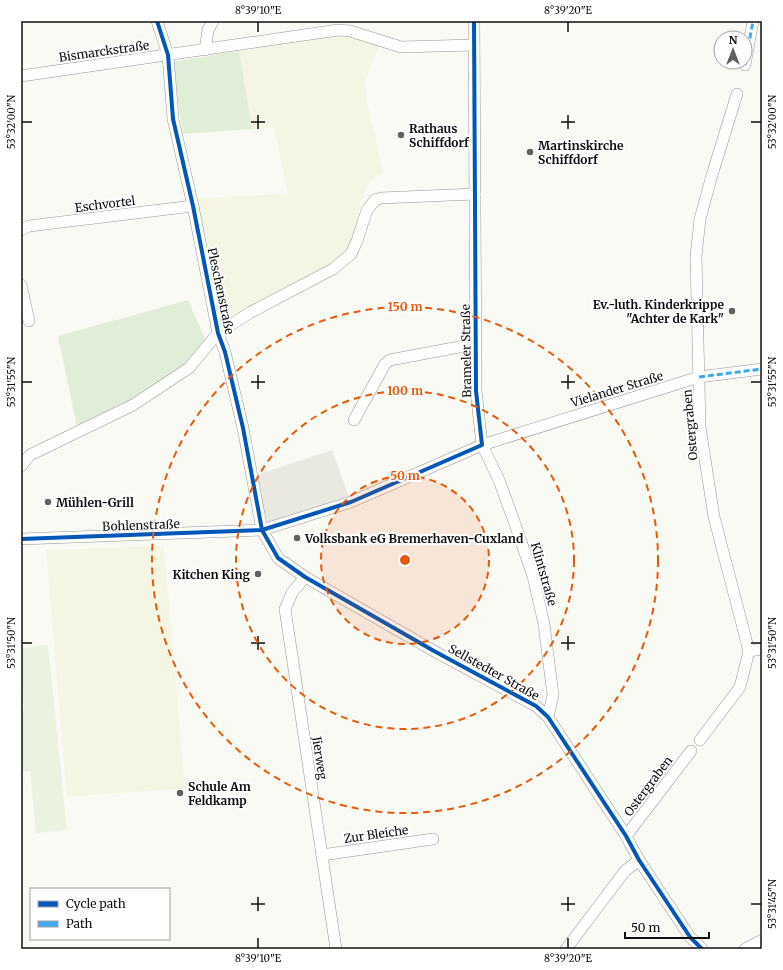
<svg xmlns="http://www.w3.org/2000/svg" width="783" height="970" font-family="Merriweather,serif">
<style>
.farmland{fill:#f4f5e3}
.green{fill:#e1eed7}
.pitch{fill:#ebf3e0}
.plaza{fill:#eae9e1}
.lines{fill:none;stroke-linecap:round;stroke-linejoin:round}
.minor-casing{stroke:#959593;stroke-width:12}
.minor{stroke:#fefefe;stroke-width:11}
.quiet{stroke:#3fa9f5;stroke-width:3;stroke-dasharray:6 3;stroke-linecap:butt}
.cycleway-casing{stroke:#fff;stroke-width:6}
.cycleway{stroke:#0057b8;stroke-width:4}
.ticks{fill:none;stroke:#0f0f0f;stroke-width:1.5}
.ring{fill:none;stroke:#e8590c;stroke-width:2;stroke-dasharray:7 5}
.poi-dot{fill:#616160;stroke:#fff;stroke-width:1.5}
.labels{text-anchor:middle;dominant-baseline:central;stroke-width:4;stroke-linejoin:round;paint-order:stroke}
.street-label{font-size:12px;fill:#0f0f0f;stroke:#fff}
.poi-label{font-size:12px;font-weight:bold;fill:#0f0f0f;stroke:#fff;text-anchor:start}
.centre{fill:#e8590c;stroke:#fff;stroke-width:2}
.ring-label{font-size:12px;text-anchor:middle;font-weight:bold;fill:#e8590c;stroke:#fff;stroke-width:4;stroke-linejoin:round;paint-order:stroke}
.neatline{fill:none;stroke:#0f0f0f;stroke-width:1.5}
.ticks-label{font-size:10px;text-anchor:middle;fill:#0f0f0f}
</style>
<rect width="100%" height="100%" fill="#fafaf5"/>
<g class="farmland">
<polygon points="339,33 349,34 379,46 365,81 367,101 383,171 368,183 362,198 353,239 350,247 330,265 222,322 196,198 288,194 274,128 252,129 239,51"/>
<polygon points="164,546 185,788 67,797 46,550"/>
</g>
<g class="green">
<polygon points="239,51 252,129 183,134 172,62"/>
<polygon points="188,300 206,341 185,364 129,401 77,427 58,336"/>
</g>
<polygon class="pitch" points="48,645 67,830 36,833 30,771 21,772 21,710 24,709 21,679 21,648"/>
<polygon class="plaza" points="332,450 351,502 262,530 253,476"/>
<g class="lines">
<defs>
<g id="minor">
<polyline points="157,21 168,55 173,119 193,206 218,333 225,352 243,428 262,530 278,558 305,577 434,651 536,706 548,717 626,836 639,860 690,937 702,949"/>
<polyline points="474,21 476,391 482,445 499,480 515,524 533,576 544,624 553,695 548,717"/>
<polyline points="205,50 208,30 213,21"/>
<polyline points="745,65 753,21"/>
<polyline points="21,76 338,30 350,31 401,47 474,45"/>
<polyline points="21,230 29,226 193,206"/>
<polyline points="21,285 29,321"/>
<polyline points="354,420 385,364 390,360 475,344"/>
<polyline points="21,466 30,455 133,405 189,368 218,333 251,312 333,269 351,254 357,241 367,210 375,200 381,198 475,194"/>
<polyline points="21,539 262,530 351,502 482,445 699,377 762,369"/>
<polyline points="305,577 292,593 285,609 336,949"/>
<polyline points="749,651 762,649"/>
<polyline points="700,740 740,687 749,651 714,517 700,427 696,256 700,219 712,175 737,94"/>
<polyline points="626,836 691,751"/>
<polyline points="322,855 433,839"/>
<polyline points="566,949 625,871 639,860"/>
<polyline points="745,949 762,940"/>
</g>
</defs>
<use href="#minor" class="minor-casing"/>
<use href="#minor" class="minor"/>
<g class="quiet">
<polyline points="745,65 753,21"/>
<polyline points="699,377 762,369"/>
</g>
<defs>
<g id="cycleway">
<polyline points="157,21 168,55 173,119 193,206 218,333 225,352 243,428 262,530 278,558 305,577 434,651 536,706 548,717 626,836 639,860 690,937 702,949"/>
<polyline points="21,539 262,530 351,502 482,445 476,391 474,21"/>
</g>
</defs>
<use href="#cycleway" class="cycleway-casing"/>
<use href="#cycleway" class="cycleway"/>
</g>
<path class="ticks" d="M258,22V32M568,22V32M258,115V129M568,115V129M22,122H32M251,122H265M561,122H575M751,122H761M258,375V389M568,375V389M22,382H32M251,382H265M561,382H575M751,382H761M258,636V650M568,636V650M22,643H32M251,643H265M561,643H575M751,643H761M258,897V911M568,897V911M251,904H265M561,904H575M751,904H761M258,938V948M568,938V948"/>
<circle cx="405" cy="560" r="84" fill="#e8590c" fill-opacity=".12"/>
<g class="ring">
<circle cx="405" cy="560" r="84"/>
<circle cx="405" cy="560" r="169"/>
<circle cx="405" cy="560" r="253"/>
</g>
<g class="poi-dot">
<circle cx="401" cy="135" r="4"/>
<circle cx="530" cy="152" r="4"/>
<circle cx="732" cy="311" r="4"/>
<circle cx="48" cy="502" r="4"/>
<circle cx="297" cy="538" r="4"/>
<circle cx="258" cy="574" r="4"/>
<circle cx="180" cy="793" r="4"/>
</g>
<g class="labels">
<g class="street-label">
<text transform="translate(104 51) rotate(-8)">Bismarckstraße</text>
<text transform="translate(105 204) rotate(-7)">Eschvortel</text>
<text transform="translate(221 291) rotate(78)">Pleschenstraße</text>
<text transform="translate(466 351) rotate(-91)">Brameler Straße</text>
<text transform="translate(617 389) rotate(-17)">Vielander Straße</text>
<text transform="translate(690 425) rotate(-95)">Ostergraben</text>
<text transform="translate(141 525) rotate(-2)">Bohlenstraße</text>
<text transform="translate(544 574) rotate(74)">Klintstraße</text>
<text transform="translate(494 672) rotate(29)">Sellstedter Straße</text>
<text transform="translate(320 758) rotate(81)">Jierweg</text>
<text transform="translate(648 786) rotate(-53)">Ostergraben</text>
<text transform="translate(376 834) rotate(-8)">Zur Bleiche</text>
</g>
<g class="poi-label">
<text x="409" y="128">Rathaus<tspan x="409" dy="14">Schiffdorf</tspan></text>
<text x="538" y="145">Martinskirche<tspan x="538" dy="14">Schiffdorf</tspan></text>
<text x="724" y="304" text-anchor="end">Ev.-luth. Kinderkrippe<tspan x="724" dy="14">"Achter de Kark"</tspan></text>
<text x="56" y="502">Mühlen-Grill</text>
<text x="305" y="538">Volksbank eG Bremerhaven-Cuxland</text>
<text x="250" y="574" text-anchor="end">Kitchen King</text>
<text x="188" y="786">Schule Am<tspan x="188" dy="14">Feldkamp</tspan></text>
</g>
</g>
<circle cx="405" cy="560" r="6" class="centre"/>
<g class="ring-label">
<text x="405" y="311">150 m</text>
<text x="405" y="395">100 m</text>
<text x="405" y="480">50 m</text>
</g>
<rect width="783" height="970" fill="none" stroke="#ffffff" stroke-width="44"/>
<rect x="30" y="888" width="140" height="52" fill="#ffffff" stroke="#9f9f9f"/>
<rect x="38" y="901" width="20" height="6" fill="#0057b8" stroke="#9f9f9f"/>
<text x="66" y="908" font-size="12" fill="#0f0f0f">Cycle path</text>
<rect x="38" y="921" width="20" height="6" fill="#3fa9f5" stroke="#9f9f9f"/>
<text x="66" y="928" font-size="12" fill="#0f0f0f">Path</text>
<g transform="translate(733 50)"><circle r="19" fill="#ffffff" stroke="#9f9f9f"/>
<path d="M0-3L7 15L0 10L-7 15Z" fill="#616160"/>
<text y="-6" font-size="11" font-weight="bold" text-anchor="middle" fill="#0f0f0f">N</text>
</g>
<path d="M625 932v6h84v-6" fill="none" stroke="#0f0f0f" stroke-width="2"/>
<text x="631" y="932" font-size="12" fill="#0f0f0f" stroke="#ffffff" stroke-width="3" paint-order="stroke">50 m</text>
<rect x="22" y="22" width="739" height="926" class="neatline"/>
<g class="ticks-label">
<text x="258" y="14">8°39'10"E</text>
<text x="568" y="14">8°39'20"E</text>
<text transform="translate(11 122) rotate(-90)" y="4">53°32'00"N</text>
<text transform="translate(772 122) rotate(-90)" y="4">53°32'00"N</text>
<text transform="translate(11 382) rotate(-90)" y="4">53°31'55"N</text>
<text transform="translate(772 382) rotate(-90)" y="4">53°31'55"N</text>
<text transform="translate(11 643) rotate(-90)" y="4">53°31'50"N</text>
<text transform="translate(772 643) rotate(-90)" y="4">53°31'50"N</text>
<text transform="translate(772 904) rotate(-90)" y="4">53°31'45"N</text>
<text x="258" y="962">8°39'10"E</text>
<text x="568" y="962">8°39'20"E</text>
</g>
</svg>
